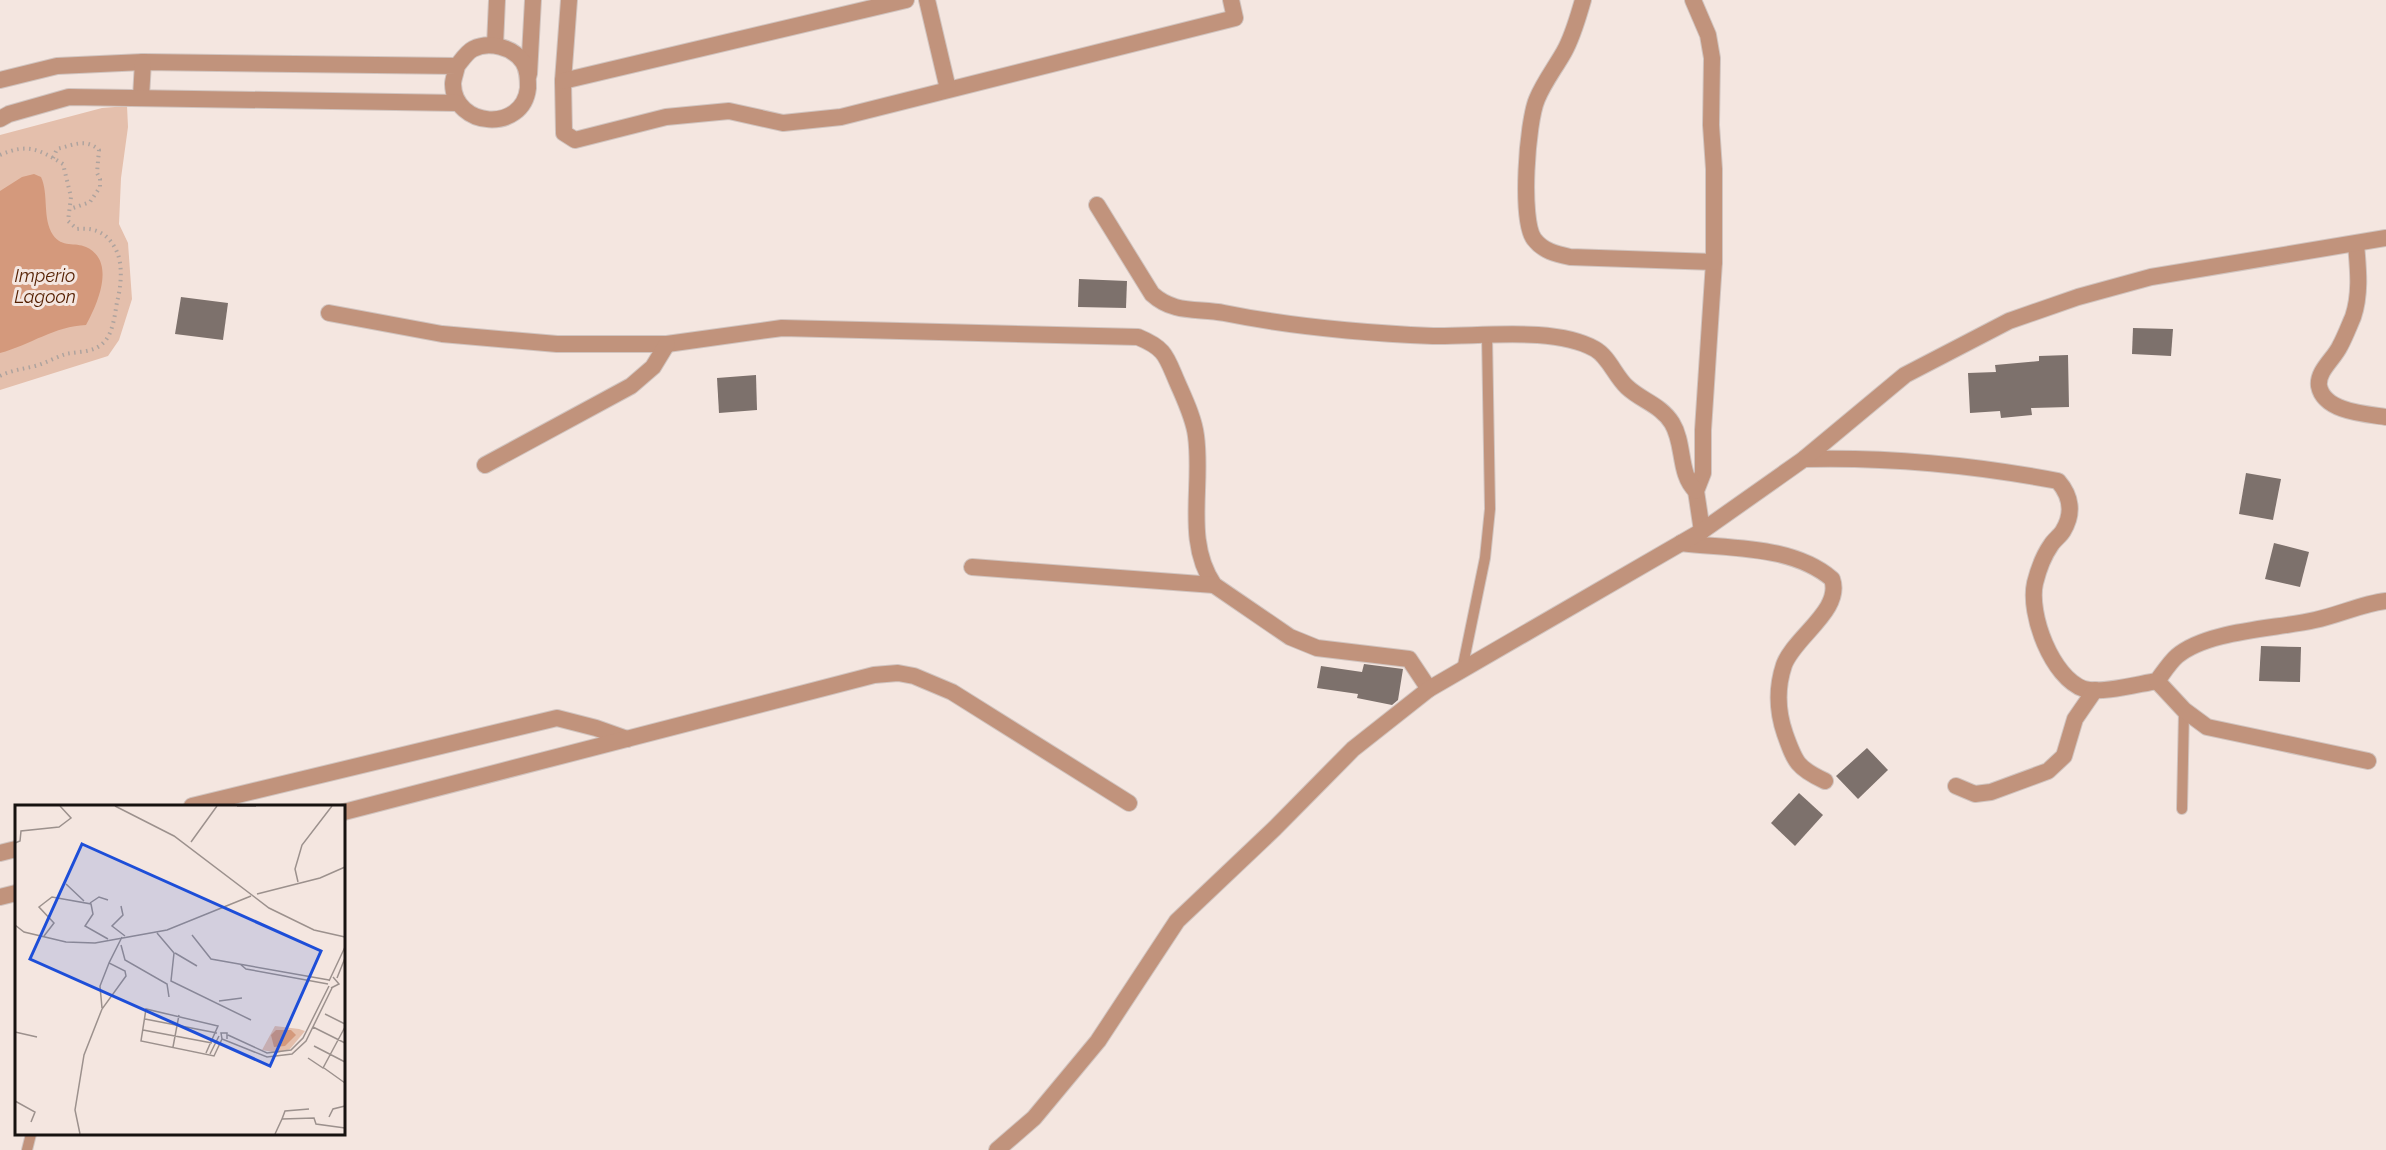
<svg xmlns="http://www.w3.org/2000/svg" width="2386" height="1150" font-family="Raleway,sans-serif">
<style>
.green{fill:#e4bfac}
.water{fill:#d4997c}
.building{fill:#7d716c}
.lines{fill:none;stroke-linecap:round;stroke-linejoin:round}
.service-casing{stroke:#d1c4bf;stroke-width:12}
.minor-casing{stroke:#d1c4bf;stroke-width:18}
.tertiary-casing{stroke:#d1c4bf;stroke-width:18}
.path{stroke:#aea39e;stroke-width:4;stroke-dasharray:1.5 4.5;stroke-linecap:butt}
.service{stroke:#c1937c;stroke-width:10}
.minor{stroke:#c1937c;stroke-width:16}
.tertiary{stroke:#c1937c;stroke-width:16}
.labels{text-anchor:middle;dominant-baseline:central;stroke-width:6;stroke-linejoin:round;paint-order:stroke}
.water-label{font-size:18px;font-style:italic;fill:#541f00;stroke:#f4e6e0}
.inset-road{fill:none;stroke:#9c918d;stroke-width:1.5}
.view{fill:#1d4ed8;fill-opacity:0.15;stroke:#1d4ed8;stroke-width:3}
.inset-edge{fill:none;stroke:#171210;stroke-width:3}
</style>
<rect width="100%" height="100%" fill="#f4e6e0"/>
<polygon class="green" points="127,106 128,127 121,178 119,224 128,243 132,299 119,340 108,356 0,390 0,135 102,108"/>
<path class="water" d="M34,174L41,177C49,194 42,218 53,235C62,248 75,242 86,247C117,261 97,305 86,325C55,326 30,345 0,353V191L22,177Z"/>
<g class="building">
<polygon points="1079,279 1127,281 1126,308 1078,307"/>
<polygon points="181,297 228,303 223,340 175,334"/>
<polygon points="2133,328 2173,329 2171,356 2132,354"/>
<polygon points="2068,355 2069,407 2031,408 2032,415 2001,418 2000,411 1970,413 1968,373 1996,372 1995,365 2039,361 2039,356"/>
<polygon points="756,375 757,410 719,413 717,378"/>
<polygon points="2246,473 2281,479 2273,520 2239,514"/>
<polygon points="2274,543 2309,552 2300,587 2265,579"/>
<polygon points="2261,646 2301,647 2300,682 2259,681"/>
<polygon points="1364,664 1403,669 1398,700 1392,705 1357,698 1358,694 1317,688 1321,666 1362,672"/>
<polygon points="1867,748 1888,770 1858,799 1836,776"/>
<polygon points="1799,793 1823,815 1795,846 1771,823"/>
</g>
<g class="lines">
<defs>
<g id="service">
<polyline points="1462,670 1485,558 1490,509 1487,335"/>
<polyline points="2182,809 2184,710"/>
<polyline points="27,1150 31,1134"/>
</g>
<g id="minor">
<polyline points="569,0 563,81 564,133 575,140 666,117 729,111 783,123 841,117 1235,18 1231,0"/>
<polyline points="927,0 948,89"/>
<path d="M1583,0C1578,17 1573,36 1564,52C1555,68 1544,82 1537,99C1527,122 1520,220 1534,239C1543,251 1556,254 1570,257L1714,262L1703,430V473L1696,491L1702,531"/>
<polyline points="1693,0 1708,35 1712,58 1711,125 1714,169 1714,262"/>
<polyline points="495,45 497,0"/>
<polyline points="529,74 533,0"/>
<path d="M0,80L57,66L143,62L457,66C461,61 467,52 473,49C489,41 513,47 523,62C528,70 528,79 528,88C523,133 454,128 453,84C453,79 456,72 457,66"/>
<polyline points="563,81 906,0"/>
<polyline points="141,97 143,62"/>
<polyline points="0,119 9,114 69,97 458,103"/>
<path d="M1097,205L1152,294C1174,314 1197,308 1224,313C1293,327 1363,333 1433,336C1479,337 1554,326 1595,349C1609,357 1615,376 1627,387C1642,401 1661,405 1672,423C1685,444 1678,474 1696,491"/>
<path d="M2356,244C2358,268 2361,293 2353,317C2349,326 2345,337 2340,346C2334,359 2317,371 2319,386C2324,412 2366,414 2386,417"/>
<path d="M329,313L442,334L557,344H667L782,328L1138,337C1167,349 1166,357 1178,384C1185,400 1194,419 1196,436C1203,487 1184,541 1214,585L1290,637L1317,648L1409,659L1429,689"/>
<path d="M1804,459C1889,457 1974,465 2058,481C2071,496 2074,513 2063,531C2060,536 2054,540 2051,545C2044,555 2038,571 2035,583C2028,614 2052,678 2084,689C2101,694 2138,684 2157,681C2163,673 2170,662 2177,656C2208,630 2276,629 2315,620C2339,615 2361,604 2386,601"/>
<polyline points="485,465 631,386 653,367 667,344"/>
<path d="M1681,543C1730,549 1792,545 1832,579C1843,610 1794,637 1784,665C1776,689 1777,711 1785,734C1795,762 1797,768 1825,781"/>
<polyline points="972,567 1214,585"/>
<polyline points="2157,681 2184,710 2207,727 2368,761"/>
<polyline points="1956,786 1975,794 1991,792 2048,771 2064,756 2075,719 2095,690"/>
<polyline points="192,806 557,718 596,728 627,739"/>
<polyline points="344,812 874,675 898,673 914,676 952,692 1129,803"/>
<polyline points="0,853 16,849"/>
<polyline points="0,897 16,893"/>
</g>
<polyline id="tertiary" points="997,1150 1034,1118 1098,1041 1177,921 1275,828 1353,749 1429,689 1702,531 1804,459 1905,375 2009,321 2078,297 2151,277 2386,238"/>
</defs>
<use href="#service" class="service-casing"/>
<use href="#minor" class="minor-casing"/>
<use href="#tertiary" class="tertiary-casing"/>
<g class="path">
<path d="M0,155C27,143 39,149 63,164L71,197L68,221L77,229C96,227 109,234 117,252C123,266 121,287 117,302C115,314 113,332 105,341C95,353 79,351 66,354C56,357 46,363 35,366C23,369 12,370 0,376"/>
<path d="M53,158L57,149C73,145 86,138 99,150L97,173L100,179V187L90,202L70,209"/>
</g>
<use href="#service" class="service"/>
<use href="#minor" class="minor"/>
<use href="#tertiary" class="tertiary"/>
</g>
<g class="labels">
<g class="water-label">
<text x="45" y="275">Imperio<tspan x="45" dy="21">Lagoon</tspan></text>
</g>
</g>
<g transform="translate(15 805)">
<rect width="330" height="330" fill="#f4e6e0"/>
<path d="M260,221L284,224L290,226L275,244L263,248L247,245Z" fill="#e4bfac"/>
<path d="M261,225H276L281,230L270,241L259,242L256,230Z" fill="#d4997c"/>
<path class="inset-road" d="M100,1L159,31L254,103L299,125L330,132M222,1H241M176,37L202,1M0,38L5,36L6,26L44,22L56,13L45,1M283,77L280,64L287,40L317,1M51,79L69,96M242,89L305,73L330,62M75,98L84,92L93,95M106,101L108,110L97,121L110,131M0,120L9,127L51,137L80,138L152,125L236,91M142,128L159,148L156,176L236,215M177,130L196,154L314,175M29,131L39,118L24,102L37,92L76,99L78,109L70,121L93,134M106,140L110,155L152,179L154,192M160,148L182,161M225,159L231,164L313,179M322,173L330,153M314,176L330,142M316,183L324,179L318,172M204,196L227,193M87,203L85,181L94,158M310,209L330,219M130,214L202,228M298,222L330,238M128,225L197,238M0,227L22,232M213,230L252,248L276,245L288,233L314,181M212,234V228H206L207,234L252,252L277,249L291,236L317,183M299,241L330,257M158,242L164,210M191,248L203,221L131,204L126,236L199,251L207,234M195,249L204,231M293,253L308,263L330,222M309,263L330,278M0,296L20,307L16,317M314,312L318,304L330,301M267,314L270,306L294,304M65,329L60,305L69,250L87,204L111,171L110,166L94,158L107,132M260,329L267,314L299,313L301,319L330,323"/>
<path class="view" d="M67,39L306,146L255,261L15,154Z"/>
<rect width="330" height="330" class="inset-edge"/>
</g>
</svg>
